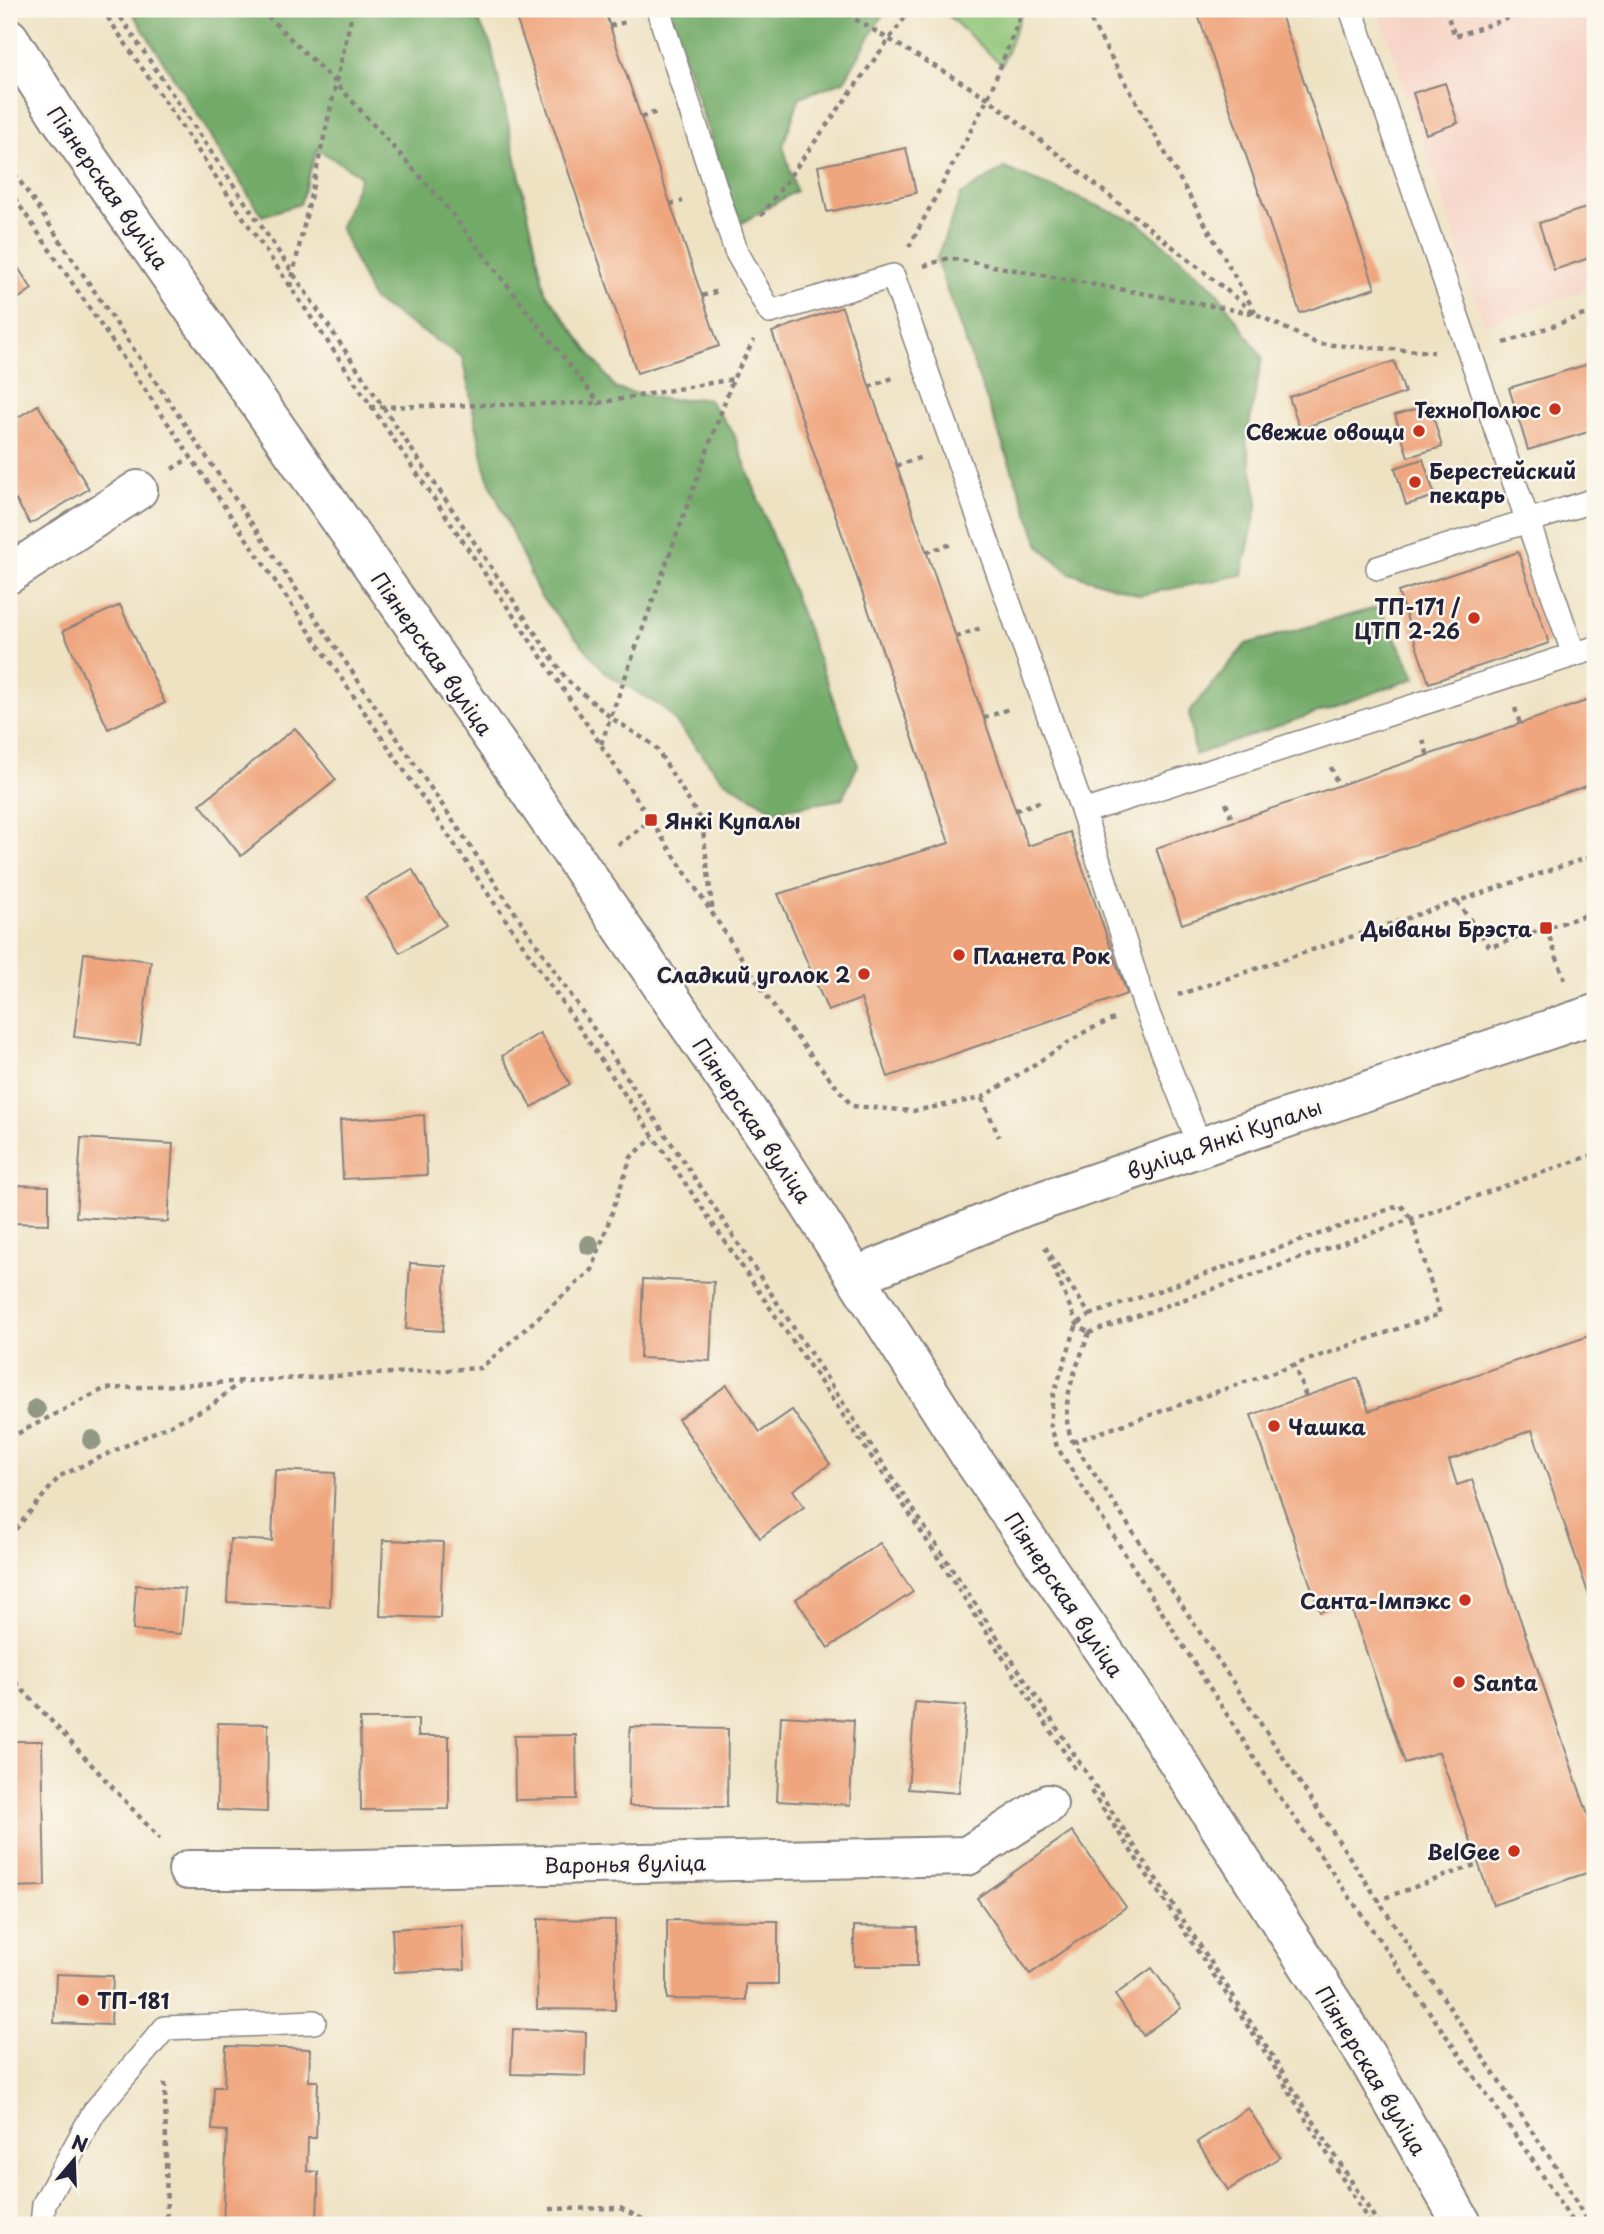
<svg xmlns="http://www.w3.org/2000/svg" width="1604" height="2234" font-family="'Playpen Sans',sans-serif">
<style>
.built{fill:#f6d2c4}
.green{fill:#8ec476;stroke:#587358;stroke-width:2}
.forest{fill:#72aa67;stroke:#4a6651;stroke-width:2}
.building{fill:#efa67e}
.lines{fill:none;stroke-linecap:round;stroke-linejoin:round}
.service-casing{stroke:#88827f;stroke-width:26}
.minor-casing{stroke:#88827f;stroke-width:42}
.primary-casing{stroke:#88827f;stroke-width:42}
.path{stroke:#88827f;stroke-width:4.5;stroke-dasharray:5 5;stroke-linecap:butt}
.service{stroke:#fff;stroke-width:23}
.minor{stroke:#fff;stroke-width:38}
.primary{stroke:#fff;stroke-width:38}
.tree{fill:#939884}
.poi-dot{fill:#c8321e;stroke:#fbf7ec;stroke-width:2.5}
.labels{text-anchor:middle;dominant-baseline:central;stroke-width:5;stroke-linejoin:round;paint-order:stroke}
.street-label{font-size:21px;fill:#22223b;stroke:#fbf7ec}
.poi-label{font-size:21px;font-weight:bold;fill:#22223b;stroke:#fbf7ec;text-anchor:end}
</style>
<rect width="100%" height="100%" fill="#fbf7ec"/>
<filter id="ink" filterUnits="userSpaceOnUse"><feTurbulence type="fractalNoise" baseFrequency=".0143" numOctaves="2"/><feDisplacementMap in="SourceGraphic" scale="14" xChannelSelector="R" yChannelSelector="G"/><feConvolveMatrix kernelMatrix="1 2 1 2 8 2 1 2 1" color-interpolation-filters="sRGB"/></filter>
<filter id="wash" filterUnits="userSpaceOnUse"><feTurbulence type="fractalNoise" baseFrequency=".00686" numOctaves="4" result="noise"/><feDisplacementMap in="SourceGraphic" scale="28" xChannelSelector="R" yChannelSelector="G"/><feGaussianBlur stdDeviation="1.57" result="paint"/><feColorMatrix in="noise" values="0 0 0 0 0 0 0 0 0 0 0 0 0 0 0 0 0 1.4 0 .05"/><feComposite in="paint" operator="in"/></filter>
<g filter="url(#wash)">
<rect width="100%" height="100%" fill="#eee2c3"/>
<polygon class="built" points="1378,9 1595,9 1595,287 1484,325"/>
<polygon class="green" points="941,9 1023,9 1002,65"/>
<g class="forest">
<polygon points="130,9 472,9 491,45 545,291 616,389 668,400 707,398 733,432 858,765 842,799 775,811 722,779 665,709 608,675 540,596 487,476 462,357 372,299 340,227 361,176 317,149 300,204 262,216"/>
<polygon points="669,9 886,9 844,81 800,97 783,145 796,191 738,225"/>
<polygon points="1004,168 1138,222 1215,289 1262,357 1246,441 1258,502 1242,575 1140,595 1070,573 1040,547 936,260 961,195"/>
<polygon points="1379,607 1416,678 1195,755 1189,712 1246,644"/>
</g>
<g id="blocks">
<g class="building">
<polygon points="513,9 604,9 719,346 637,373"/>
<polygon points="1196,9 1279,9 1375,288 1300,313"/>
<polygon points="1445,83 1458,123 1426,134 1413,93"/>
<polygon points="906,148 916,193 827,212 818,166"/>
<polygon points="1595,205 1595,256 1554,270 1539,223"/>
<polygon points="9,254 32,289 9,305"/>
<polygon points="842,307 1028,846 1070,832 1127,994 888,1077 861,999 828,1011 778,894 949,843 772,332"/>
<polygon points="1394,361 1405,393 1300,429 1289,397"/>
<polygon points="1595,362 1595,430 1528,450 1509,388"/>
<polygon points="38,405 89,489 30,524 16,500 9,505 9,423"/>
<polygon points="1430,405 1442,447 1408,457 1395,415"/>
<polygon points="1423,459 1435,496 1406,505 1395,468"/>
<polygon points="1518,552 1549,643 1429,683 1398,592"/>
<polygon points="120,605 165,703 108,729 63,631"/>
<polygon points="1595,698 1595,783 1182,924 1156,848"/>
<polygon points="295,728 336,780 241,856 200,804"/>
<polygon points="412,869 446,925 400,953 365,897"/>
<polygon points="84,953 151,961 140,1045 74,1037"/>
<polygon points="540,1033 570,1084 532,1107 502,1056"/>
<polygon points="424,1115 427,1175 343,1179 340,1120"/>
<polygon points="81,1138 173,1144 168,1222 76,1217"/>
<polygon points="9,1185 49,1186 49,1224 9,1223"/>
<polygon points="410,1263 446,1266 443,1331 406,1329"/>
<polygon points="643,1279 714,1282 710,1361 640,1358"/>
<polygon points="1595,1334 1595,1613 1532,1430 1449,1460 1457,1485 1472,1480 1595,1835 1595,1870 1493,1905 1439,1752 1405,1763 1349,1602 1320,1612 1251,1415 1358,1378 1369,1411"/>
<polygon points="727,1385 760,1432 792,1410 830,1464 793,1490 804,1507 760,1538 678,1419"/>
<polygon points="275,1470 335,1473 330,1607 227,1602 230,1539 272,1541"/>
<polygon points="383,1540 443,1542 440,1618 380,1616"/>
<polygon points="880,1543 913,1592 828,1648 796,1599"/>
<polygon points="136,1585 185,1589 181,1634 133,1630"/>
<polygon points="915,1702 966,1706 959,1793 908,1789"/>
<polygon points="781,1716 854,1720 850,1805 777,1801"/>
<polygon points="360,1719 418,1719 418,1736 449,1736 449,1809 361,1810"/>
<polygon points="218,1723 268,1724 267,1812 217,1810"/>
<polygon points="630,1727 728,1729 727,1807 629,1806"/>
<polygon points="576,1735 577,1799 515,1800 514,1736"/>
<polygon points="9,1741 42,1741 45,1886 9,1887"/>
<polygon points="1072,1831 1126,1907 1030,1974 977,1898"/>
<polygon points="538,1919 615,1920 615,2010 537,2009"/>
<polygon points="667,1920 778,1921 778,1984 746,1984 746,2000 667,1999"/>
<polygon points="463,1925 465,1969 394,1972 392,1929"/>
<polygon points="854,1926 917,1927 917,1966 854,1966"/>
<polygon points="1152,1968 1181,2008 1143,2035 1115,1995"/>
<polygon points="56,1974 113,1976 111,2025 54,2023"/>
<polygon points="513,2029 586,2032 585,2076 511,2074"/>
<polygon points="226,2046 310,2049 309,2081 318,2081 316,2138 308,2138 307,2171 318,2172 318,2194 317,2218 306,2217 306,2225 223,2225 227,2131 212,2130 214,2087 224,2087"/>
<polygon points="1248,2108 1280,2157 1228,2190 1197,2142"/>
</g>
</g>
</g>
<g filter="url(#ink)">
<use href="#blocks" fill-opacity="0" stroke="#88827f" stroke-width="2"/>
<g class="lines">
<defs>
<g id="service">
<polyline points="658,9 736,251 770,312 893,276 1083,812 1145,1006 1200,1146"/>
<polyline points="1351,9 1574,655"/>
<polyline points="1378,568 1595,500"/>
<polyline points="1083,812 1595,648"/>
<polyline points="42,2225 44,2204 94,2112 165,2028 314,2022"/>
</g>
<g id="minor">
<polyline points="9,574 138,490"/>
<polyline points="188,1870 313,1870 967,1856 1048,1804"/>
</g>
<g id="primary">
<polyline points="9,38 60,118 503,753 777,1154 969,1454 1153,1723 1367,2057 1463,2225"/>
<polyline points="857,1276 1026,1206 1595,1014"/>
</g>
</defs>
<use href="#service" class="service-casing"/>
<use href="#minor" class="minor-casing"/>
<use href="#primary" class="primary-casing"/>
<g class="path">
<polyline points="102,9 601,745 782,1019 852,1106 913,1111 982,1098 1088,1030 1114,1019"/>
<polyline points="115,9 567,680 610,717 655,746 702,822 713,914"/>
<polyline points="260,9 336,83 441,200 599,403 733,379"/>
<polyline points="838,9 988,98 1256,314 1318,344 1434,352"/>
<polyline points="1445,9 1455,36 1537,9"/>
<polyline points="610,26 626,22"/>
<polyline points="641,117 657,112"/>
<polyline points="9,165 707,1196 1268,2049 1379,2225"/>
<polyline points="9,190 892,1487 1076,1770"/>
<polyline points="670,204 683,201"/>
<polyline points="761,216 911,9"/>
<polyline points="909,247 988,98 1023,9"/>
<polyline points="924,266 949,258 1256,314 1084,9"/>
<polyline points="290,287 353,9"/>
<polyline points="702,296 718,291"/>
<polyline points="1504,343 1595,311"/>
<polyline points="869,387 895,377"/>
<polyline points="370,407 598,403"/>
<polyline points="896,466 922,457"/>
<polyline points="172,469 191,457"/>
<polyline points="926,552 952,544"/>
<polyline points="956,637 981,628"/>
<polyline points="1515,708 1520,724"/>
<polyline points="984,718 1009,709"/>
<polyline points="1423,740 1428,756"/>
<polyline points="601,744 733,379 754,340"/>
<polyline points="1331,767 1338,786"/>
<polyline points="1226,803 1233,822"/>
<polyline points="1016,810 1042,801"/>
<polyline points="618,845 651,820"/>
<polyline points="1457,902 1490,947 1595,912"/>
<polyline points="1546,928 1565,980"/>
<polyline points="1178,995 1595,855"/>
<polyline points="982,1098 999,1137"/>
<polyline points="1045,1247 1090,1315 1077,1324 1053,1396 1050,1423 1057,1447 1271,1784 1538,2168 1574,2225"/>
<polyline points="1049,1257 1077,1324 1089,1333"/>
<path d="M1089,1333C1077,1368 1056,1407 1073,1442L1560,2173L1589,2225"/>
<polyline points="1089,1333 1595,1154"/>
<polyline points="1293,1363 1306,1396"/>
<polyline points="9,1438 104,1389 481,1368 592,1270 631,1157 653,1138"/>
<polyline points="1073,1442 1440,1314 1412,1220 1401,1205 1090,1315"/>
<polyline points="9,1537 60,1476 211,1406 239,1383"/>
<polyline points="9,1675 160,1839"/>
<polyline points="1091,1791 1265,2052 1371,2225"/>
<polyline points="1376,1901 1478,1864"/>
<polyline points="165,2083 167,2225"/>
<polyline points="550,2209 620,2208 655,2225"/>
</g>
<use href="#service" class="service"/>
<use href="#minor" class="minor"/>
<use href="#primary" class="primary"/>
</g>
<g class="tree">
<circle cx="589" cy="1245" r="10"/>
<circle cx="36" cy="1409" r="10"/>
<circle cx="92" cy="1440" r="10"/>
</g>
</g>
<g class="poi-dot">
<circle cx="1555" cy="409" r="7"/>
<circle cx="1419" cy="431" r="7"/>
<circle cx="1415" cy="482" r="7"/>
<circle cx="1474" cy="618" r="7"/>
<rect x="644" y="813" width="14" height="14" rx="3.5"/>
<rect x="1539" y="921" width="14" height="14" rx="3.5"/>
<circle cx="959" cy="955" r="7"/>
<circle cx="864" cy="974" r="7"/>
<circle cx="1274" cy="1426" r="7"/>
<circle cx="1465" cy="1600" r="7"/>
<circle cx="1459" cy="1682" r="7"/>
<circle cx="1514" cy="1851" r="7"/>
<circle cx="83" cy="2000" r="7"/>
</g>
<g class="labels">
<g class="street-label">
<text transform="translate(109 187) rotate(55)">Піянерская вуліца</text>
<text transform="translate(433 653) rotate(55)">Піянерская вуліца</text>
<text transform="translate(753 1120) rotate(56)">Піянерская вуліца</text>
<text transform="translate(1224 1138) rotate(-19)">вуліца Янкі Купалы</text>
<text transform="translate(1065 1594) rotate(56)">Піянерская вуліца</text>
<text transform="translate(625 1863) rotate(-1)">Варонья вуліца</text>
<text transform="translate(1372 2070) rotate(59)">Піянерская вуліца</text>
</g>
<g class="poi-label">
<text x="1541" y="409">ТехноПолюс</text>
<text x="1405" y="431">Свежие овощи</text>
<text x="1429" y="470" text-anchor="start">Берестейский<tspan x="1429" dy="24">пекарь</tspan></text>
<text x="1460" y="606">ТП-171 /<tspan x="1460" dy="24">ЦТП 2-26</tspan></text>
<text x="665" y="820" text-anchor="start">Янкі Купалы</text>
<text x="1532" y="928">Дываны Брэста</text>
<text x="973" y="955" text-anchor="start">Планета Рок</text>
<text x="850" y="974">Сладкий уголок 2</text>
<text x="1288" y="1426" text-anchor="start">Чашка</text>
<text x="1451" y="1600">Санта-Імпэкс</text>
<text x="1473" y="1682" text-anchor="start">Santa</text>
<text x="1500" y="1851">BelGee</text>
<text x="97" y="2000" text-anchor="start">ТП-181</text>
</g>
</g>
<rect width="1604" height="2234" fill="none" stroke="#fbf7ec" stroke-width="35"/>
<g transform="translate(74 2160) rotate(19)" stroke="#fbf7ec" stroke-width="5" paint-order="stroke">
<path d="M0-5L12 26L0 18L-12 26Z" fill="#22223b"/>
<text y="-10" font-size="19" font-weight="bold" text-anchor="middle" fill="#22223b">N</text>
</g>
</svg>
